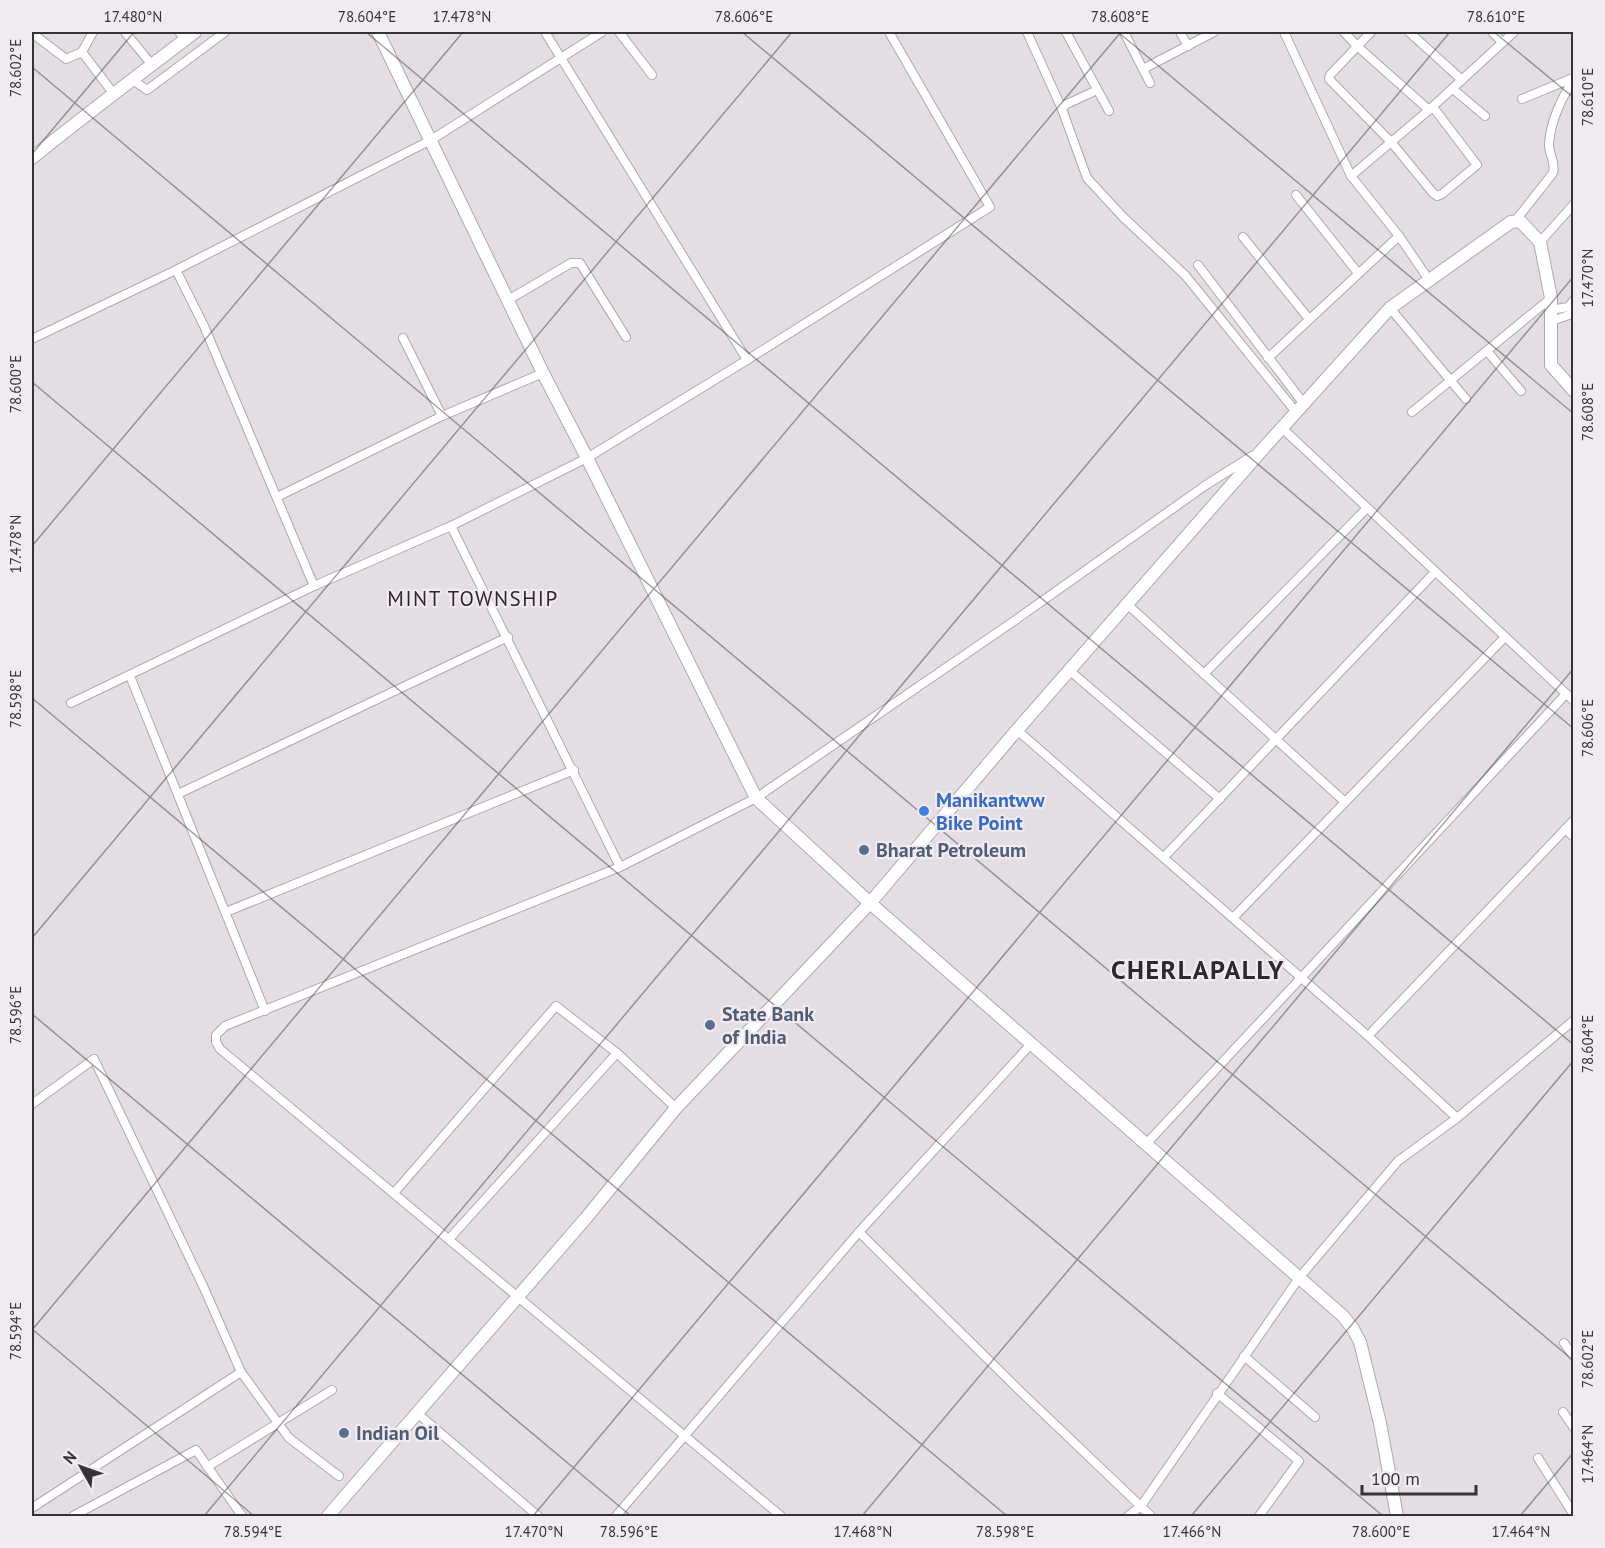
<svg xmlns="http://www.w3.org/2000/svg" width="1605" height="1548" font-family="'PT Sans',sans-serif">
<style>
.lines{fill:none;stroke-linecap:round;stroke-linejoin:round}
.street-casing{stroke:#afa7ae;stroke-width:10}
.secondary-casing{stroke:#afa7ae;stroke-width:14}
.street{stroke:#fff;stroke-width:8}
.secondary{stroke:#fff;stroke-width:12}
.ticks{fill:none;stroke:#363335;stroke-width:1.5;stroke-opacity:0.45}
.shop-dot{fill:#3f7fe0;stroke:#f2eaf1;stroke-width:2}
.service-dot{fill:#5c6f8a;stroke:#f2eaf1;stroke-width:2}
.labels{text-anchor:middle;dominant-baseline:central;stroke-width:4.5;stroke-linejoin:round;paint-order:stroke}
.shop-label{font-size:20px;font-weight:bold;fill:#366cbe;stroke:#f2eaf1;text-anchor:start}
.service-label{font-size:20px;font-weight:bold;fill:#4e5e75;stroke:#f2eaf1;text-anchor:start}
.neighbourhood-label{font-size:21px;letter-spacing:1.5px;fill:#2e272d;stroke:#f2eaf1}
.district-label{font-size:26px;font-weight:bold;letter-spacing:1.5px;fill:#2e272d;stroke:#f2eaf1}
.neatline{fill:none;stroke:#363335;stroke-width:2}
.ticks-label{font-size:15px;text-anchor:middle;fill:#363335}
</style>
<rect width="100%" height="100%" fill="#e5dde4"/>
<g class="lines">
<defs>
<g id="street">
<polyline points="125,32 152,65"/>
<polyline points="179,32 185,39"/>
<polyline points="545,32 747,360"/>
<polyline points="619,32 652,75"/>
<polyline points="1027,32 1062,109"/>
<polyline points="1066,32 1109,111"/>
<polyline points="1124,32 1150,83"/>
<polyline points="1180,32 1188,46"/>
<polyline points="1284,32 1351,176 1399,236 1429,280"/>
<polyline points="1344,32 1357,46 1429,110"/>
<polyline points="1371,32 1330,75 1329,79 1392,143 1433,193 1437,196 1442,194 1477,165 1433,107"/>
<polyline points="1409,32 1462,80"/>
<polyline points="1492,32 1502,42"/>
<polyline points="32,33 66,59 82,52 113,93"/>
<polyline points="82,52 93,32"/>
<polyline points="1143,69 1214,32"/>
<polyline points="133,80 147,90 225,32"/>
<polyline points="1453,89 1485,116"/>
<polyline points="1097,90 1065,105 1062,109 1087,178 1123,217 1185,275 1296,412"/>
<polyline points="1522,99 1573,78"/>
<polyline points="1351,176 1429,110 1514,32"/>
<polyline points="1296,195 1358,273"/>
<path d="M1516,220L1553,173C1556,162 1549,155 1549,145C1550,121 1562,98 1574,78"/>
<polyline points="1243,237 1309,319"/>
<polyline points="1540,242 1574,204"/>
<polyline points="1198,265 1304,404"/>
<polyline points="176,270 204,326 314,586"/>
<polyline points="508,300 571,263 580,263 626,337"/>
<polyline points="1390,308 1466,399"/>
<polyline points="1551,310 1568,307 1574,300"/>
<polyline points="1551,321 1569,315 1574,310"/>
<polyline points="403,338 442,416"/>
<polyline points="32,339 176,270 431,140 602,32"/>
<polyline points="1487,351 1521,391"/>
<polyline points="1268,358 1399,236"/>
<polyline points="1412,412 1551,298"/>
<polyline points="1283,429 1574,701"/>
<polyline points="277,497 442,416 543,373"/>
<polyline points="451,526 620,867"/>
<polyline points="1128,605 1345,802"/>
<polyline points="1070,671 1220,799"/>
<polyline points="1204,674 1367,508"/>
<polyline points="130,676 265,1011"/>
<polyline points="71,703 314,586 451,526 587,458 747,360 990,207 889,32"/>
<polyline points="1017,730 1368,1036 1457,1118"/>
<polyline points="178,794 508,637"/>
<polyline points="1565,829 1574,837"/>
<polyline points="1164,857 1435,572"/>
<polyline points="226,912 574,770"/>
<polyline points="1234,917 1505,637"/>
<polyline points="1368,1036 1574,820"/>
<polyline points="32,1104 94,1059 204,1288 241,1372 32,1508"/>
<polyline points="1147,1143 1566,694"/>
<polyline points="394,1193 556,1006 617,1053 676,1108"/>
<polyline points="859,1232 1020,1391 1151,1516"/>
<polyline points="449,1239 617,1053"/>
<polyline points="1564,1343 1574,1357"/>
<polyline points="1244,1356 1315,1417"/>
<polyline points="241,1372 289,1438 339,1476"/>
<polyline points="1217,1393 1299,1461 1259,1516"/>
<polyline points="1563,1412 1574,1428"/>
<polyline points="417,1413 538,1516"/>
<polyline points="1538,1458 1574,1515"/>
<polyline points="207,1467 332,1390"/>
<polyline points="73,1516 196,1450 242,1516"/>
<polyline points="616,1516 859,1232 1031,1044"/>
<polyline points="781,1516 220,1049 216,1042 216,1035 225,1026 620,867 756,798 1014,621 1206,485 1252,456"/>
<polyline points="1128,1516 1141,1506 1299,1278 1398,1161 1457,1118 1574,1020"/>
</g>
<g id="secondary">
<polyline points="378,32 543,373 587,458 756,798 870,903 1343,1316 1353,1329 1360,1342 1380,1423 1397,1516"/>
<path d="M32,158C85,115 140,74 195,32"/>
<polyline points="328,1516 586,1218 676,1108 870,903 1017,730 1262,450 1390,308 1511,222 1520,221 1540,242 1551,298 1551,365 1574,391"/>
</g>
</defs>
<use href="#street" class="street-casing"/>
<use href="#secondary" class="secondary-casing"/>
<use href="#street" class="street"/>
<use href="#secondary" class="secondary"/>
</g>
<path class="ticks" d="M366,32L1574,1045M742,32L1574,729M1118,32L1574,414M1494,32L1574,98M32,67L1574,1361M32,154L134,32M32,382L1383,1516M32,546L463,32M32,698L1007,1516M32,938L792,32M32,1014L631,1516M32,1329L254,1516M32,1330L1121,32M204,1516L1450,32M533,1516L1574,276M862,1516L1574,668M1191,1516L1574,1060M1520,1516L1574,1452"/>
<circle class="shop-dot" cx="924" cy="811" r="6"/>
<g class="service-dot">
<circle cx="864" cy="850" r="6"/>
<circle cx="710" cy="1025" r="6"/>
<circle cx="344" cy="1433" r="6"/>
</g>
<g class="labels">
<g class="shop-label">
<text x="936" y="800">Manikantww<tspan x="936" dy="23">Bike Point</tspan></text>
</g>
<g class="service-label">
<text x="876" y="850">Bharat Petroleum</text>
<text x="722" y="1014">State Bank<tspan x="722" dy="23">of India</tspan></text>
<text x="356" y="1433">Indian Oil</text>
</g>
<g class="neighbourhood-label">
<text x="473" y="598">MINT TOWNSHIP</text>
</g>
<g class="district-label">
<text x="1198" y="969">CHERLAPALLY</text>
</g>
</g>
<rect width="1605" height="1548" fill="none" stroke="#f2eaf1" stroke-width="66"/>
<g transform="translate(81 1467) rotate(310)" stroke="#f2eaf1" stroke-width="4.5" paint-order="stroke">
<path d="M0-4.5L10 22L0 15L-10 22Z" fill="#363335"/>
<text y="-9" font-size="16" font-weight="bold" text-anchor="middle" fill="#363335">N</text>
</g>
<path d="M1362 1485v9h114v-9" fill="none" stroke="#363335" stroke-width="3"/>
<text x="1371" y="1485" font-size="18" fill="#363335" stroke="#f2eaf1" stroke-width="4.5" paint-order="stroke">100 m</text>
<rect x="33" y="33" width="1539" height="1482" class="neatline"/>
<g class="ticks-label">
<text x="133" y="22">17.480°N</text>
<text x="367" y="22">78.604°E</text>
<text x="462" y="22">17.478°N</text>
<text x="744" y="22">78.606°E</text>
<text x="1120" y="22">78.608°E</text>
<text x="1496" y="22">78.610°E</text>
<text transform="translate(16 68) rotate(-90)" y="5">78.602°E</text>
<text transform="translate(1588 97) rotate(-90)" y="5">78.610°E</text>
<text transform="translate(1588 278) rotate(-90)" y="5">17.470°N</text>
<text transform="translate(16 384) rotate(-90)" y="5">78.600°E</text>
<text transform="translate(1588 412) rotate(-90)" y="5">78.608°E</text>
<text transform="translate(16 544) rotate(-90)" y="5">17.478°N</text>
<text transform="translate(16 699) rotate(-90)" y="5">78.598°E</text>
<text transform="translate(1588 728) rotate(-90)" y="5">78.606°E</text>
<text transform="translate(16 1015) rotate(-90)" y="5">78.596°E</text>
<text transform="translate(1588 1044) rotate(-90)" y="5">78.604°E</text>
<text transform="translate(16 1331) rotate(-90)" y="5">78.594°E</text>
<text transform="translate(1588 1359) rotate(-90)" y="5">78.602°E</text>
<text transform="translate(1588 1454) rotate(-90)" y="5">17.464°N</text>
<text x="253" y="1537">78.594°E</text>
<text x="534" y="1537">17.470°N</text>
<text x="629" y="1537">78.596°E</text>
<text x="863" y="1537">17.468°N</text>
<text x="1005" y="1537">78.598°E</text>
<text x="1192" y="1537">17.466°N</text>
<text x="1381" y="1537">78.600°E</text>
<text x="1521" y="1537">17.464°N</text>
</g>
</svg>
